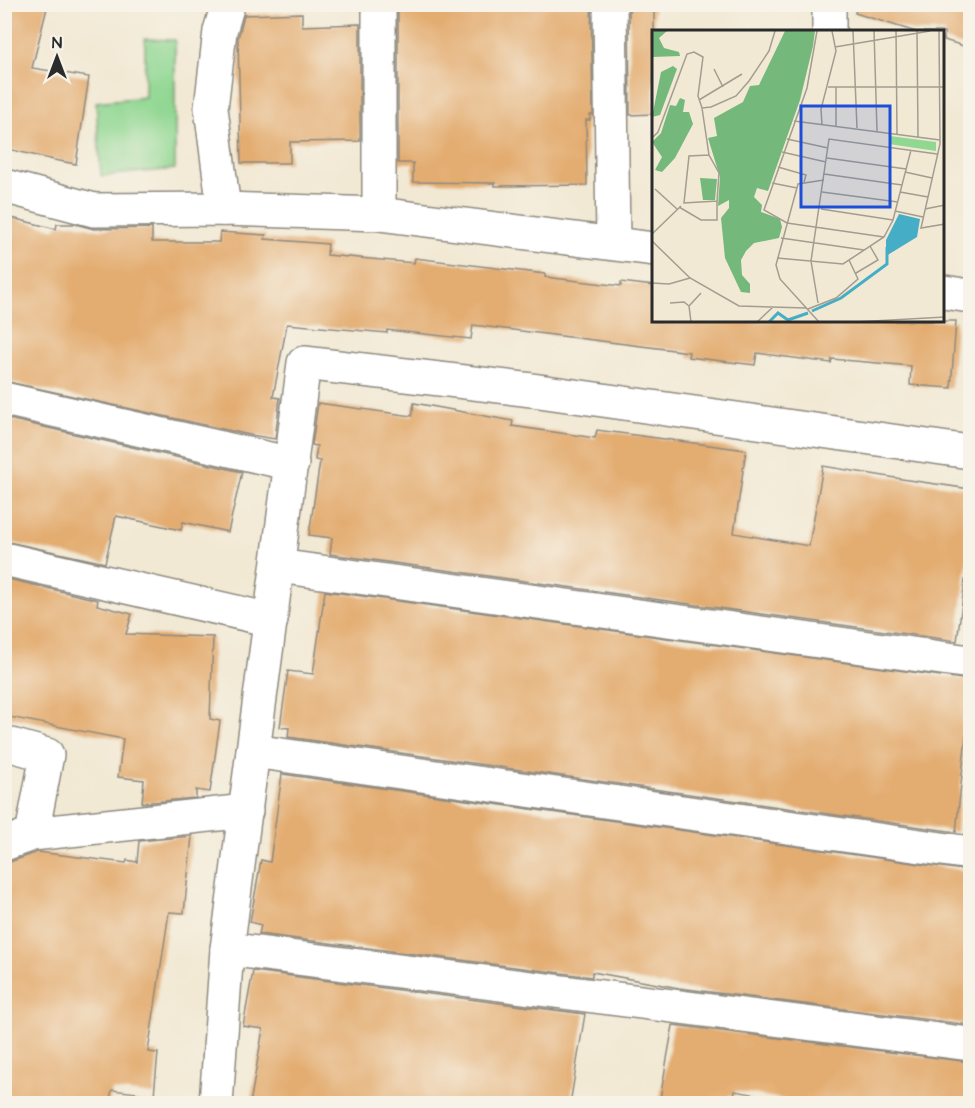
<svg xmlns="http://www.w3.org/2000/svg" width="975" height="1108" font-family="'Architects Daughter',sans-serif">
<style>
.green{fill:#90d792;stroke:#5e815e;stroke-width:1.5}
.building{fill:#e3ac70}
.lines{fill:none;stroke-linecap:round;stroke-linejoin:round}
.minor-casing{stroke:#8e8a80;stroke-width:36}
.minor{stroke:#fff;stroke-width:33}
.inset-river{fill:none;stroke:#45adc5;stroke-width:3}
.inset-road{fill:none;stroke:#a29d90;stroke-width:1.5}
.view{fill:#1d4ed8;fill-opacity:0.15;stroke:#1d4ed8;stroke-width:3}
.inset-edge{fill:none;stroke:#2b2b2b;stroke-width:3}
</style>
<rect width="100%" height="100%" fill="#f7f3e8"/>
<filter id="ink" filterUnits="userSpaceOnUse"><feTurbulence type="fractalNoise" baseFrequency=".0167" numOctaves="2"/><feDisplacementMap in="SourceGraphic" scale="12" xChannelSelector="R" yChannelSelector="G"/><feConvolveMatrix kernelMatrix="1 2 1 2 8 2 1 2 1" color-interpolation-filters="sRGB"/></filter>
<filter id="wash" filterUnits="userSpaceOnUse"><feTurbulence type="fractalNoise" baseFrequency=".008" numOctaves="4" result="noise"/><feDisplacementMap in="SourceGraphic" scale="24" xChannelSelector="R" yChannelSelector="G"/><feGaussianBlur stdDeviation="1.35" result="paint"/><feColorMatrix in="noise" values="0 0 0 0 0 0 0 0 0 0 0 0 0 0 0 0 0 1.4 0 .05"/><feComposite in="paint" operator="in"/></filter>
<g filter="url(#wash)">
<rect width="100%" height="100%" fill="#f2e9d4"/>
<polygon class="green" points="145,39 175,40 175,169 101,176 96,102 145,97"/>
<g id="blocks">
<g class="building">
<polygon points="4,4 48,4 32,68 89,77 76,164 54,160 4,148"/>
<polygon points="398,4 591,4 593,115 590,115 590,120 586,120 587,185 495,186 495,183 413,182 413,163 398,163"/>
<polygon points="629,4 654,4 654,114 630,115"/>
<polygon points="857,4 970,4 970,48 944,40 944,32 916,32 855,13"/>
<polygon points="302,13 302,26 360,24 360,141 290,142 290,163 241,163 238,38 244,15"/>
<polygon points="12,218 56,229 57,224 75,224 94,229 152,228 152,242 219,242 220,232 266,235 265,239 328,244 327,255 414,263 415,258 545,274 545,277 621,286 621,282 654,286 654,321 956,321 951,388 910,385 911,366 832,359 831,363 757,353 755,365 688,357 689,352 473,325 471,339 387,330 387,333 287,324 273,397 280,398 275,439 250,435 4,381 4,242"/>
<polygon points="318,403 412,416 414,403 513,421 512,426 595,438 597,430 746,450 734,533 809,546 823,466 908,480 970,489 970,542 957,641 330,554 332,538 309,535 320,461 315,460 317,446 312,445"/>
<polygon points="4,418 242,472 228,532 183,522 181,530 116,516 105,563 4,541"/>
<polygon points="4,578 98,600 97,605 132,614 126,634 213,637 210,719 220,721 210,792 196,790 196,798 142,803 144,780 118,777 123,739 4,716"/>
<polygon points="325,591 970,680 970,736 966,736 956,832 288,737 289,728 280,727 288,671 313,674"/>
<polygon points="282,774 970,871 970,1025 679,988 592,972 592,977 259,934 261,925 250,922 261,860 270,862"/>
<polygon points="192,836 184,913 169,912 148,1052 158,1053 154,1095 112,1090 109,1104 4,1104 4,862 10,862 38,852 126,863 127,860 137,862 139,841"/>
<polygon points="253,971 585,1014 570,1104 250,1104 263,1029 243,1026"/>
<polygon points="673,1025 970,1062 970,1104 809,1104 735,1091 734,1097 728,1096 728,1104 659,1104"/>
</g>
</g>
</g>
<g filter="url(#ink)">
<use href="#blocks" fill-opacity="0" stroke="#8e8a80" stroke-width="1.5"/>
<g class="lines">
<defs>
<g id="minor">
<polyline points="379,4 379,214"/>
<polyline points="610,4 613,243"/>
<polyline points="829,4 829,32"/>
<polyline points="4,186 94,210 224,209 379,214 654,249"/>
<polyline points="224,209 211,108 220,31 228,4"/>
<polyline points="944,292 970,296"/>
<polyline points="4,399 292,464"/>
<polyline points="4,559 271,620"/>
<polyline points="278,566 970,662"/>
<polyline points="4,743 47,755 32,834"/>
<polyline points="253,751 970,853"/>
<polyline points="4,844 32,834 246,811"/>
<polyline points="227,949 970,1044"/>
<polyline points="216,1104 227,949 304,363 532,390 970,452"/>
</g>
</defs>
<use href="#minor" class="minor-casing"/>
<use href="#minor" class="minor"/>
</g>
</g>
<g transform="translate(652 30)">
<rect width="292" height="292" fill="#f2e9d4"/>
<path d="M238,106L284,112V121L237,114Z" fill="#90d792"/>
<path d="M0,1H15L7,8L12,18L27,22L28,26L0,27ZM133,1H163L161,16L148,70L116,161L105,158L102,167L110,175L109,182L128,189L130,197L127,208L102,213L94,221L89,230L90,245L98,254V263L89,262L73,228L69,188L77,178V170L66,176L68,147L56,108L65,106L62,88L91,72L98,56L107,55ZM21,36L25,39L8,85L0,87L9,42ZM28,68L33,70L31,82H37L41,94L23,128L10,142L3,140L10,127L0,112L9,103L18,75L24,76ZM48,148L65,149L63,170H51Z" fill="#74b87c"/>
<path d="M247,184L268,189L265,207L234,226V210Z" fill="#45adc5"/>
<path class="inset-river" d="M160,281L189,268L235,234V217M117,292L126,283L136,290L156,283"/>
<path class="inset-road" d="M165,1L155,58L112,180L135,193L232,207M201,1L205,98M222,1L225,101M244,1L245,104M265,1L266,107M287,1L288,114L269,198L293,194M183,17L278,1M62,39L71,57M176,57H293M184,57V96M47,70L90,44M50,78L57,125L67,143L65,171L32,173L37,126L57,125M142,91L288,110M170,95L169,79L184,21L180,1M0,108L6,102L35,24L42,22L51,27L46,66L50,78L59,77L84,66L97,51L117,21L123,1M135,109L176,118M130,122L174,132M175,128L254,139M126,137L154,145L152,152M253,142L280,148M172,144L250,155M120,153L145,158M3,159L25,179M170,162L246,172M248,162L276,167M27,177L49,190H65V171M169,179L241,190M273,179L293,175M243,181L271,187M0,204L29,176M129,208L212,220M0,211L38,248L87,276L155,278M125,228L191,234L232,207L241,190L259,120M204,243L226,230L218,216M0,253L17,254L38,248M18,273L32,272L37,276M166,273L159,231L177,109L285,124M156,279L184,268L206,249L197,230M39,292L37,276L49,263M105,292L121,277M167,292L128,249L124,235L146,154L172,150M203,292L293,287"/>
<path class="view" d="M149,76H238V177H149Z"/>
<rect width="292" height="292" class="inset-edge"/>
</g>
<rect width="975" height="1108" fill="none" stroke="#f7f3e8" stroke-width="24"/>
<g transform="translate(57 57)" stroke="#f7f3e8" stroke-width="4.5" paint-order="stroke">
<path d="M0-4.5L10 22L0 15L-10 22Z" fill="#2b2b2b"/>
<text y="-9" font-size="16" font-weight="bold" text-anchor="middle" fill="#2b2b2b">N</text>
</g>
</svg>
